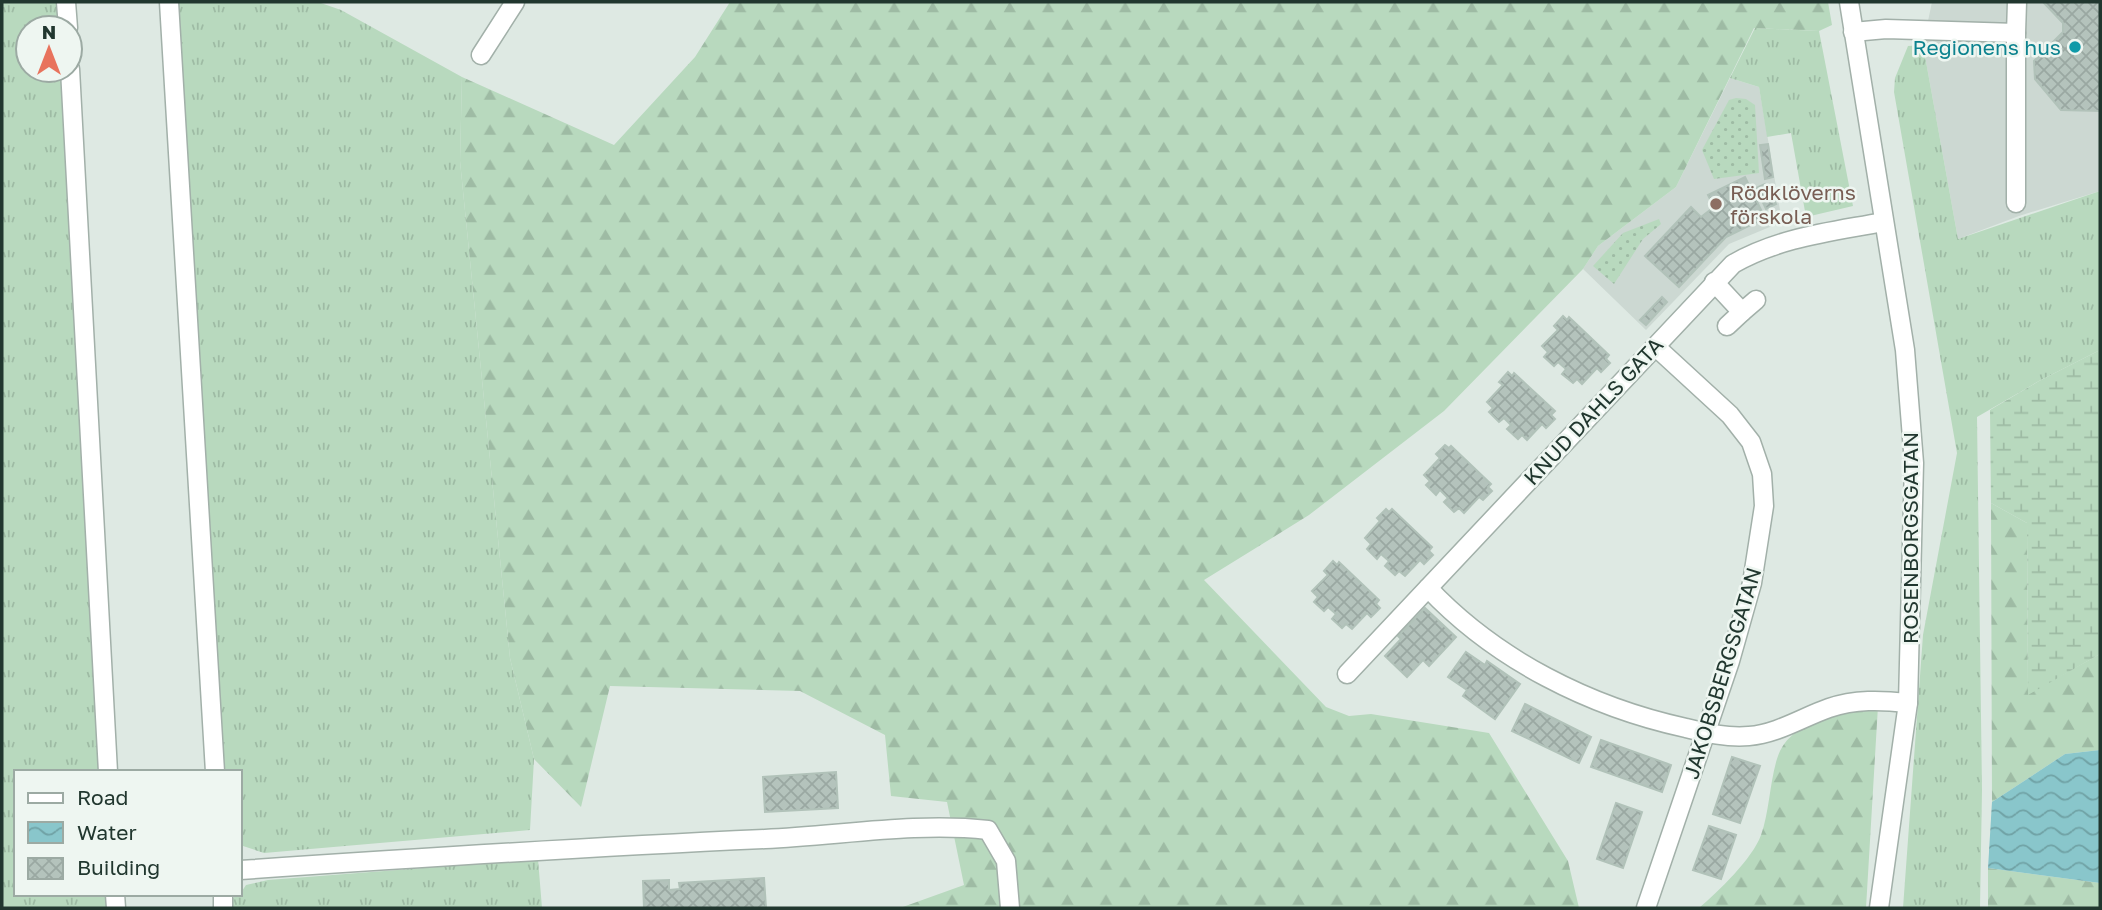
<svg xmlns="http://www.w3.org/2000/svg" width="2102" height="910" font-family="'Golos Text',sans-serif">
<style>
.built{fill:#ccd8d2}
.grass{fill:url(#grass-tufts)}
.forest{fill:url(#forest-firs)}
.wetland{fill:url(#wetland-marsh)}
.park{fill:url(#park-dots)}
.water{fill:url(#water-waves)}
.building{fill:url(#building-cross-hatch);stroke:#b1c2b9;stroke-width:2}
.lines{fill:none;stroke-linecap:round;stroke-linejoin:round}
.minor-casing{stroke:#a2b0a9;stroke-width:21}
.minor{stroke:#fff;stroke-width:18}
.culture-dot{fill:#0f9aa8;stroke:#eef6f1;stroke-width:2.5}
.education-dot{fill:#8d6e63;stroke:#eef6f1;stroke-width:2.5}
.labels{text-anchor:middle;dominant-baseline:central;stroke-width:5;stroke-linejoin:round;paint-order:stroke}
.culture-label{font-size:21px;fill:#0d838f;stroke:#eef6f1;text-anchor:end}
.education-label{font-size:21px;fill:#785e54;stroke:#eef6f1;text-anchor:start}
.street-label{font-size:21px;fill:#21372f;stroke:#eef6f1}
</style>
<defs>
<pattern id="grass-tufts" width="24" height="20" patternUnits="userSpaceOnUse" patternTransform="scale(1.75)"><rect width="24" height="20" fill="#b8d9be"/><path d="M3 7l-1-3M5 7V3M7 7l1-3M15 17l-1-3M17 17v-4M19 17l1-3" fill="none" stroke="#9ebba4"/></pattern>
<pattern id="forest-firs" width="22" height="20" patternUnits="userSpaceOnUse" patternTransform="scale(1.75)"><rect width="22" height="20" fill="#b8d9be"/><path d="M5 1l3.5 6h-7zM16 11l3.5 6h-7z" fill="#9ebba4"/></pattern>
<pattern id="wetland-marsh" width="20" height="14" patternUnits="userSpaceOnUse" patternTransform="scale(1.75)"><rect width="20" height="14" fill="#b8d9be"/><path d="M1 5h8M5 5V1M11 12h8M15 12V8" fill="none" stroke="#9ebba4"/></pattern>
<pattern id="park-dots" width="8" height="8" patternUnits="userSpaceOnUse" patternTransform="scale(1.75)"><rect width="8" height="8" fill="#b8d9be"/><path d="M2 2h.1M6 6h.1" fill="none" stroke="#9ebba4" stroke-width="1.8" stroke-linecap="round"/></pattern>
<pattern id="water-waves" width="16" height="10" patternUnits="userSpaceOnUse" patternTransform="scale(1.75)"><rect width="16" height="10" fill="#89c6cb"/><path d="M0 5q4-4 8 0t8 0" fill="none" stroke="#70a2a5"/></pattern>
<pattern id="building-cross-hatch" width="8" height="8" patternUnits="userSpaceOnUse" patternTransform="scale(1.75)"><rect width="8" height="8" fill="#b4c3bc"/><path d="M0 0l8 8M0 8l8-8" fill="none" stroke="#9aa8a2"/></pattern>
</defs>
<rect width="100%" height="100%" fill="#dee9e3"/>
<g class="built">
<polygon points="1932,2 2100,2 2100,191 2019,216 1958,239 1923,45"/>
<polygon points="1730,78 1759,87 1782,222 1729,244 1646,330 1583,269 1598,246 1676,187"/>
</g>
<g class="grass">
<polygon points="2,2 66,2 68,28 28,28 28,70 70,70 108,772 16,772 16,894 115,894 116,908 2,908"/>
<polygon points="169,2 318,2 341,10 462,77 460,161 510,658 534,759 530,830 264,853 240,845 240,772 215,772"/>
<polygon points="1755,28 1819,31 1853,206 1806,217 1791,133 1767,137 1759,87 1730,78"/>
<polygon points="1923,45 1958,239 2100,191 2100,350 2039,381 1977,417 1982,790 1980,908 1903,908 1923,635 1957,453 1894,92 1895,78 1908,46"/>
<polygon points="538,859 542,908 224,908 237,894 240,894 246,885 268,880"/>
</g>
<g class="forest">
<polygon points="730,2 1828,2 1832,25 1819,31 1754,28 1676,187 1598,246 1583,269 1444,411 1309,515 1204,580 1326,707 1349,716 1371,714 1489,733 1568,861 1579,908 900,908 964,885 947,802 891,796 885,735 800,691 610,686 581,807 534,759 510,658 460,161 462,77 614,145 695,57"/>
<polygon points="1991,503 2027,523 2028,694 2100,654 2100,750 2065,754 1992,802"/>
<path d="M1878,706L1866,908H1699C1718,892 1753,858 1761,835C1770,811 1770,773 1780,751C1794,720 1848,711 1878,706Z"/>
<polygon points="1988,868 2100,883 2100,908 1988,908"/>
</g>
<polygon class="wetland" points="2100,350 2100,654 2028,695 2027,523 1991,503 1990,410 2039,381"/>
<g class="park">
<polygon points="1736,98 1746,99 1755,105 1759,173 1714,179 1702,150 1729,100"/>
<polygon points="1659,219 1661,224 1643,239 1614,284 1593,266 1623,233"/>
</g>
<polygon class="water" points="2100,750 2100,883 1988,868 1992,802 2065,754"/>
<g class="building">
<polygon points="2043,2 2100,2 2100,111 2061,110 2035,79 2034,61 2063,32 2063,23"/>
<polygon points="1768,144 1773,177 1765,179 1760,145"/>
<polygon points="1745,177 1765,218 1726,237 1679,287 1645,256 1691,207 1701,217 1714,207 1708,195"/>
<polygon points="1765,184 1776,204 1766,209 1756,188"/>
<polygon points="1662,297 1667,302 1646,325 1640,320"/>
<polygon points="1563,316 1567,320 1569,317 1609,355 1606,359 1610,363 1601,372 1597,368 1582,384 1577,379 1573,383 1562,374 1566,369 1558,362 1554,366 1544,357 1548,352 1542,346 1558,330 1554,326"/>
<polygon points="1508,372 1512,376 1514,373 1555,411 1551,415 1555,419 1546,428 1542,424 1527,440 1522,435 1518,439 1507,429 1511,425 1504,418 1499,422 1489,412 1493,408 1487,402 1503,385 1499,382"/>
<polygon points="1445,445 1449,448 1451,446 1491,484 1488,487 1492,491 1483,500 1479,497 1464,513 1459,508 1454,512 1444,502 1448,498 1440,490 1436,495 1426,485 1430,481 1424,475 1440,458 1436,454"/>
<polygon points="1386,509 1389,512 1392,509 1432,547 1429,551 1433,555 1424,564 1420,560 1405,576 1399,571 1395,575 1385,566 1389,561 1381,554 1377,559 1367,549 1371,544 1365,538 1380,521 1377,518"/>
<polygon points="1333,561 1337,565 1339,562 1379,600 1376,604 1380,608 1371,617 1367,613 1352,629 1346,624 1342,628 1332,619 1336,614 1328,607 1324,611 1314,602 1318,597 1312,591 1328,575 1324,571"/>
<polygon points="1425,608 1456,637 1429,666 1423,660 1407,677 1385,656 1401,639 1398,636"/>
<polygon points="1466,652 1485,665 1487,661 1520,684 1495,719 1463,696 1467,690 1448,677"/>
<polygon points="1525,704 1591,737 1579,763 1512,731"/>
<polygon points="1601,740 1671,765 1662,792 1591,767"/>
<polygon points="1732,757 1760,766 1740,823 1713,814"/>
<polygon points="836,772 838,808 765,812 763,777"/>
<polygon points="1616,803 1642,812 1623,868 1597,859"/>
<polygon points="1709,826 1736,835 1721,879 1693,870"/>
<polygon points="764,878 766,908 644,908 643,881 669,880 669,890 680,889 679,883"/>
</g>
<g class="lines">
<defs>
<g id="minor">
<polyline points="66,2 68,28"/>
<polyline points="169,2 215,772"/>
<polyline points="1849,2 1905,350 1914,463 1908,703 1879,908"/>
<polyline points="1853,32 1886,29 2016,33 2017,2"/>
<polyline points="481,55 515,2"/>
<polyline points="70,69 108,772"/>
<polyline points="2016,203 2016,33"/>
<polyline points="1714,282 1742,312 1756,300"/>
<polyline points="1727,326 1742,312"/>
<path d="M1428,588C1496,660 1590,707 1686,728C1706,733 1728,738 1749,736C1777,734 1803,717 1829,708C1855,699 1881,700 1908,703"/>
<path d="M1347,674L1733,264C1780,237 1831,232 1883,222"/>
<path d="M240,870C415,858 590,847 765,839C839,836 914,822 988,830L1006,861L1010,908"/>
<polyline points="115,894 116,908"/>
<polyline points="223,894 223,908"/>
<polyline points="1646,908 1730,661 1752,583 1764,506 1762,474 1751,442 1730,415 1656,347"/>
</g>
</defs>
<use href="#minor" class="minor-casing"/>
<use href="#minor" class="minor"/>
</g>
<circle class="culture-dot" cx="2075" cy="47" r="7"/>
<circle class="education-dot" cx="1716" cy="204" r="7"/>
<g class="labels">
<g class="culture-label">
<text x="2061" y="47">Regionens hus</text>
</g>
<g class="education-label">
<text x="1730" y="192">Rödklöverns<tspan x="1730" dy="24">förskola</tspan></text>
</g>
<g class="street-label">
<text transform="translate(1593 411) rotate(-47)">KNUD DAHLS GATA</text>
<text transform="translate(1910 538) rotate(-90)">ROSENBORGSGATAN</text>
<text transform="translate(1722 673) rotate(-73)">JAKOBSBERGSGATAN</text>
</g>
</g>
<rect width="2102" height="910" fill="none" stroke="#21372f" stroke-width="7"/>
<rect x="14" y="770" width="228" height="126" fill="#eef6f1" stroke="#9caaa3" stroke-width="2"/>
<rect x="28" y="793" width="35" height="10" fill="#ffffff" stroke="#9caaa3" stroke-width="2"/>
<text x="77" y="805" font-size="21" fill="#21372f">Road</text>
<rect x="28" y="822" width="35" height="21" fill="url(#water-waves)" stroke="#9caaa3" stroke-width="2"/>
<text x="77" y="840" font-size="21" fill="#21372f">Water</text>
<rect x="28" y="858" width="35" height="21" fill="url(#building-cross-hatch)" stroke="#9caaa3" stroke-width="2"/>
<text x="77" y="875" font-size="21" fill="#21372f">Building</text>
<g transform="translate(49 49)"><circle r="33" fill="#eef6f1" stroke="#9caaa3" stroke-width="2"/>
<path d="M0-5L12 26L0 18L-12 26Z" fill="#e8735d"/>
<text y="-10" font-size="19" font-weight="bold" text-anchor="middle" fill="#21372f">N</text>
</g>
</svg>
